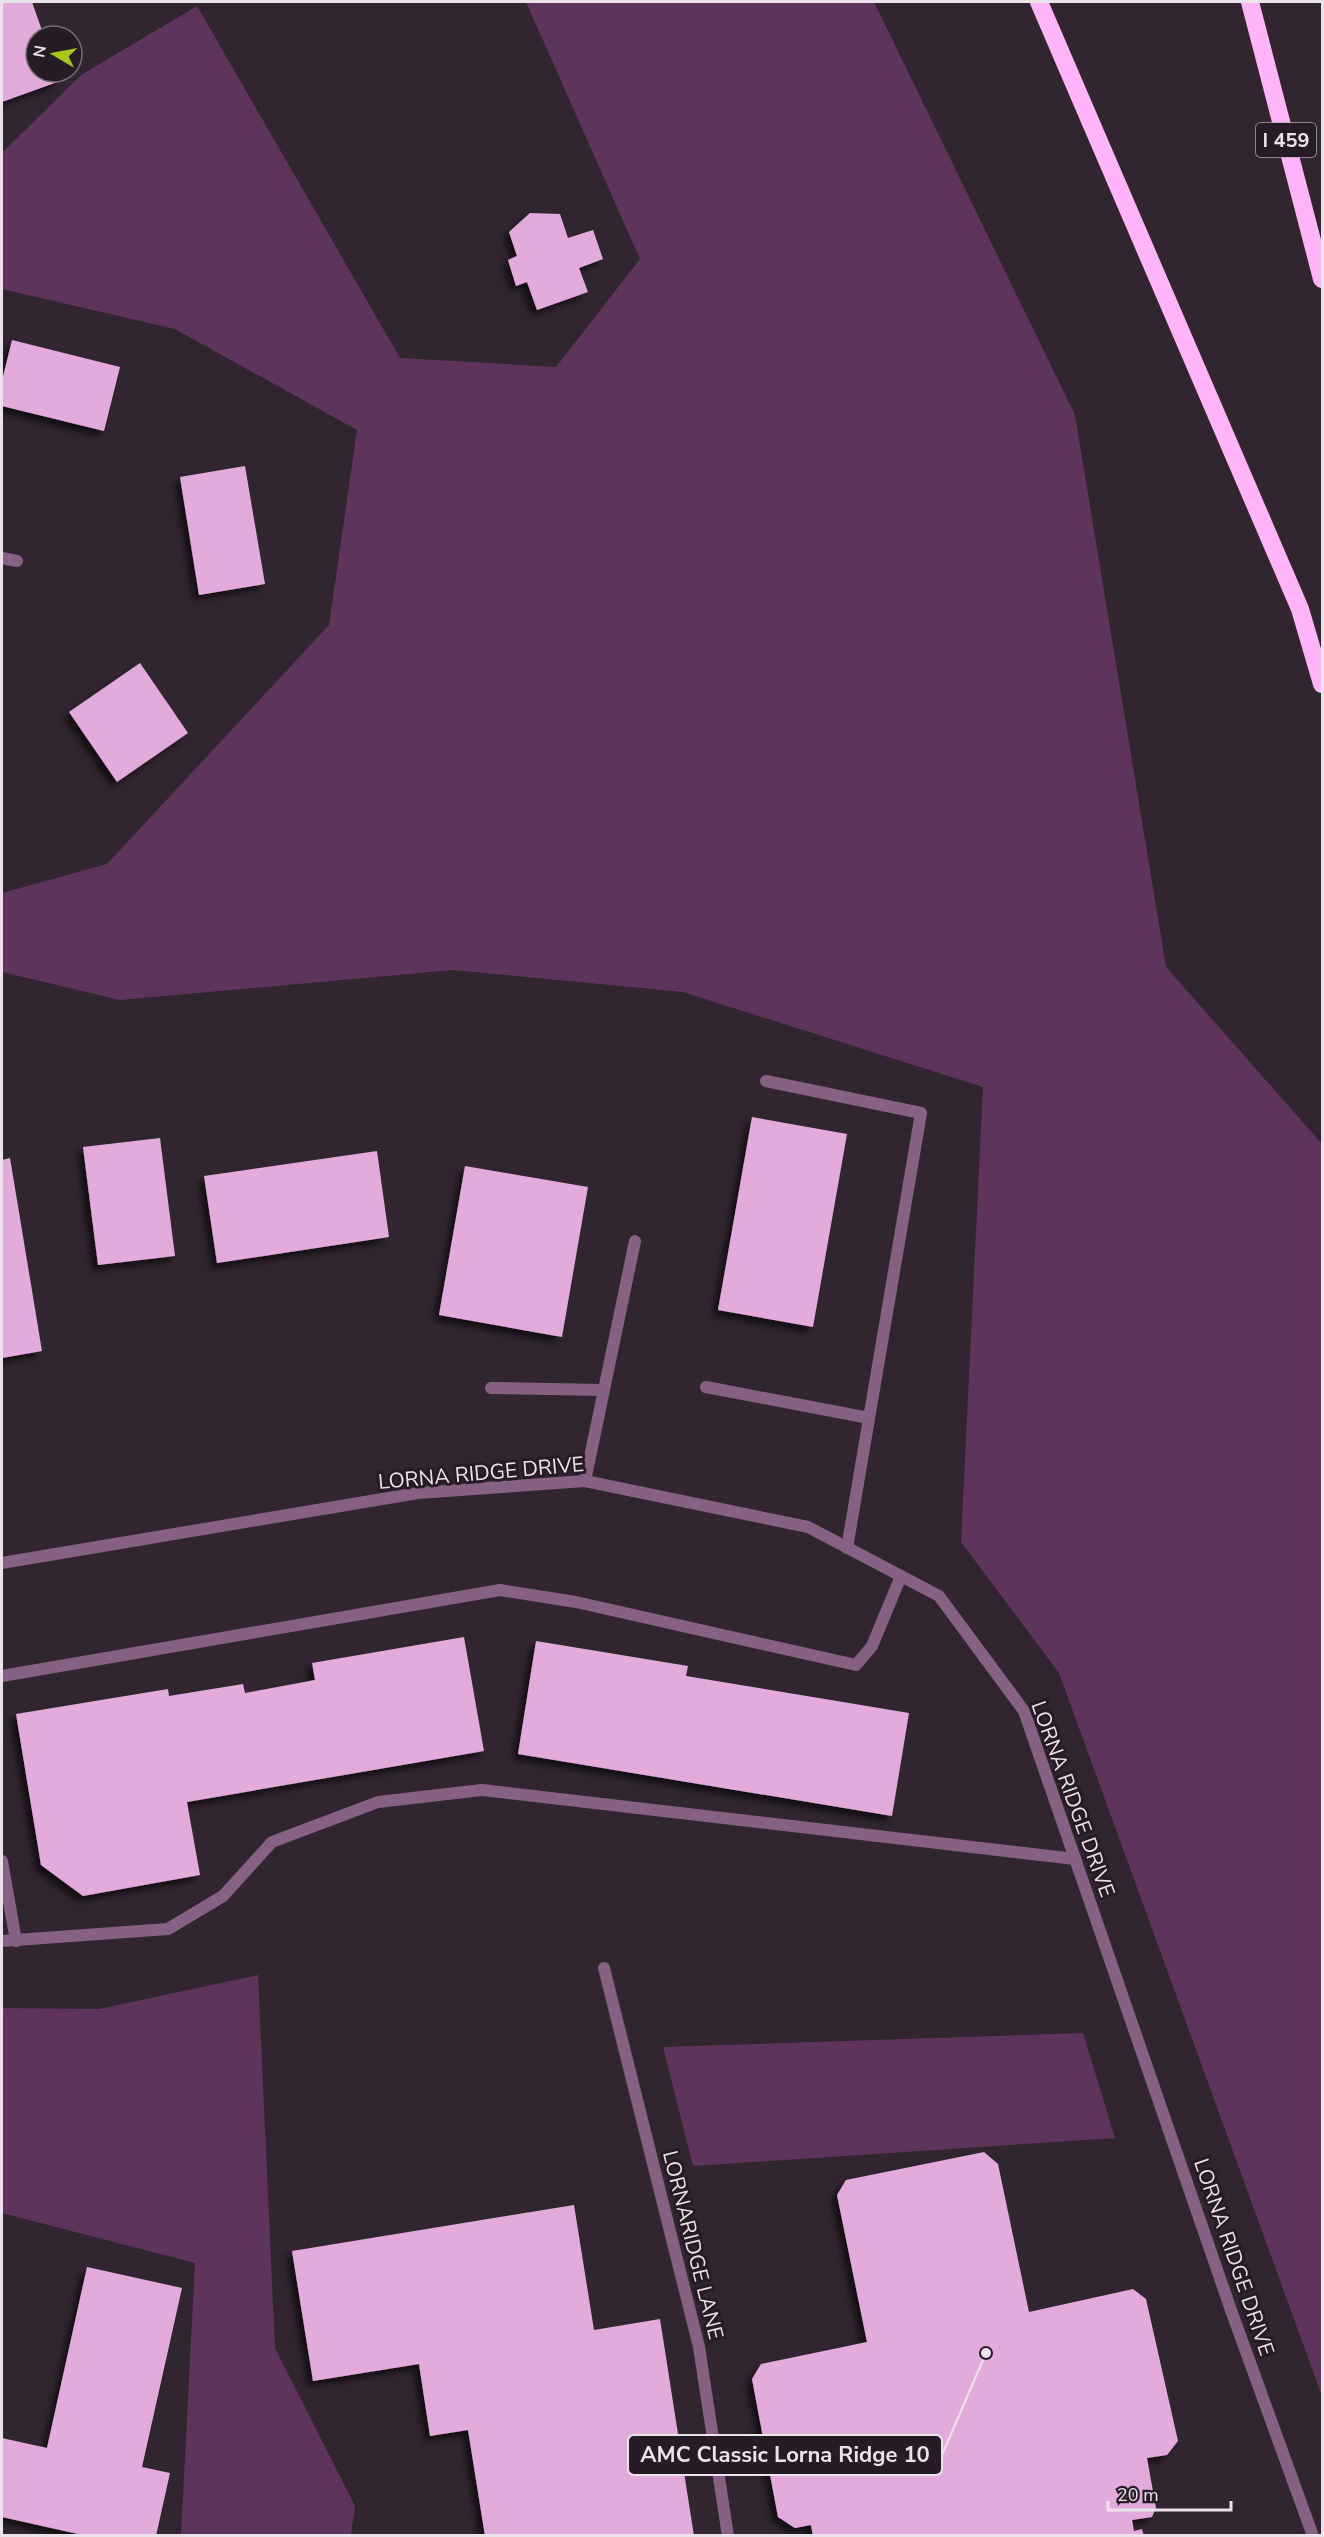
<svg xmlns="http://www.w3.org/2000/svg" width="1324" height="2537" font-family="'Nunito Sans',sans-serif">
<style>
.green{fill:#5f345c}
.building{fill:#e2abdc;filter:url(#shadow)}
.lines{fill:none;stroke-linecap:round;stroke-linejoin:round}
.service{stroke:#866183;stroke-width:12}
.minor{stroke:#866183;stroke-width:12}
.motorway{stroke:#ffb4f7;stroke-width:18}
.labels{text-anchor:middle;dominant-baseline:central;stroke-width:6;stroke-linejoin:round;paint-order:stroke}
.shield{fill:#271c25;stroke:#b0a7af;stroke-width:1.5}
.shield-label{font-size:20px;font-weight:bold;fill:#ebe3ea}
.street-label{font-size:21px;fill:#ebe3ea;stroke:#271c25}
.leader{fill:none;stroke:#ebe3ea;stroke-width:2}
.callout-dot{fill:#ebe3ea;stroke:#271c25;stroke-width:2}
.callout{fill:#271c25;stroke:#ebe3ea;stroke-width:2}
.callout-label{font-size:22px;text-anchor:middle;font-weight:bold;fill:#ebe3ea}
</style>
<defs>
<filter id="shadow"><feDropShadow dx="-5.5" dy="5.5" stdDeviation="3" flood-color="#0009"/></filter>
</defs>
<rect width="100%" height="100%" fill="#31252f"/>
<g class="green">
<polygon points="526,2 874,2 1075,415 1166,967 1322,1144 1322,2396 1059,1673 961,1542 983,1087 683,992 453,970 120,1000 2,972 2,893 107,864 329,625 357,430 175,329 2,289 2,153 81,75 197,6 400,358 556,367 640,259"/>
<polygon points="258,1975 275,2348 355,2506 351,2535 181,2535 195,2263 2,2213 2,2008 99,2009"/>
<polygon points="1083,2033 1115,2138 693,2166 663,2047"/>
</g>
<g class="building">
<polygon points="2,2 32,2 44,36 36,36 36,72 57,72 60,81 2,102"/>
<polygon points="530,213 560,214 568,238 593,230 603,259 579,268 588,292 537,310 527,282 516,286 508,260 517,256 509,232"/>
<polygon points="12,340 120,367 104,431 2,406 2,381"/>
<polygon points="245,466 265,584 199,595 180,477"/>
<polygon points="140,663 188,733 117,782 69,712"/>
<polygon points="752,1117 847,1134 813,1327 718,1310"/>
<polygon points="160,1138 175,1256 98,1265 83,1147"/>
<polygon points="377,1151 389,1237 217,1263 204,1176"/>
<polygon points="10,1158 42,1351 2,1358 2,1160"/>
<polygon points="465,1166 588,1187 562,1337 439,1315"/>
<polygon points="464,1637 484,1751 187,1802 200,1875 83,1896 41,1865 16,1714 168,1689 169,1696 243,1684 245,1693 315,1680 312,1663"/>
<polygon points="536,1641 688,1666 686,1676 909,1713 892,1816 518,1754"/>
<polygon points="984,2152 998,2164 1029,2312 1133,2289 1146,2299 1178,2441 1167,2455 1147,2458 1156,2508 1152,2517 1132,2520 1134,2531 1142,2529 1144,2536 813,2536 811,2525 795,2528 778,2517 752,2379 761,2364 867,2342 837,2195 846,2180"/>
<polygon points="574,2205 594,2330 660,2319 694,2536 485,2536 468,2430 430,2436 419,2364 313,2381 292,2251"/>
<polygon points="87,2267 182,2288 142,2467 170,2473 156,2536 87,2536 2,2517 2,2438 47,2448"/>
</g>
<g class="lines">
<g class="service">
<polyline points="766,1081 921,1113 847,1548"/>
<polyline points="706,1387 869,1418"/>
<polyline points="491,1388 604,1390"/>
<polyline points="585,1481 635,1241"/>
<polyline points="2,1676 500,1590 576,1602 856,1665 872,1646 901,1576"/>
<polyline points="2,1861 16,1941"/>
<polyline points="2,1941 168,1929 223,1896 272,1842 378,1802 482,1790 1075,1859"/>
<polyline points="604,1968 699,2347 728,2536"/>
</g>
<g class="minor">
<polyline points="2,558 17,561"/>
<polyline points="2,1563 418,1493 585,1481 808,1527 939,1596 1024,1711 1232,2313 1313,2536"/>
</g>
<g class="motorway">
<polyline points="1039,2 1300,609 1322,684"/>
<polyline points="1250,2 1322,279"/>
</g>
</g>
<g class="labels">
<rect class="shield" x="1256" y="123" width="60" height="34" rx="4.5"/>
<g class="shield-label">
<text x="1286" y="140">I 459</text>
</g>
<g class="street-label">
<text transform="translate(481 1473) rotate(-5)">LORNA RIDGE DRIVE</text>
<text transform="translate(1073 1799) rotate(70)">LORNA RIDGE DRIVE</text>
<text transform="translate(693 2245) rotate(76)">LORNARIDGE LANE</text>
<text transform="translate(1234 2257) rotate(71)">LORNA RIDGE DRIVE</text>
</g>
</g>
<path class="leader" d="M986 2353L942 2455"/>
<circle class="callout-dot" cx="986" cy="2353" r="6"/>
<rect class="callout" x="628" y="2435" width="314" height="40" rx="6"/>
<g class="callout-label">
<text x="785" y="2462">AMC Classic Lorna Ridge 10</text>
</g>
<rect width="1324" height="2537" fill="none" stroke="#ebe3ea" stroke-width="6"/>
<g transform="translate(54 54) rotate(280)"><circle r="28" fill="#271c25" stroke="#756c74" stroke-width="1.5"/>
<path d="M0-4.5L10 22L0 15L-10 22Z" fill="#a9c719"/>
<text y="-9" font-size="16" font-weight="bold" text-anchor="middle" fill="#ebe3ea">N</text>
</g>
<path d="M1108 2501v9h123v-9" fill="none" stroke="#ebe3ea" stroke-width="3"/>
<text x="1117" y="2501" font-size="18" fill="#ebe3ea" stroke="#271c25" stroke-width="4.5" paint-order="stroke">20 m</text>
</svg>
